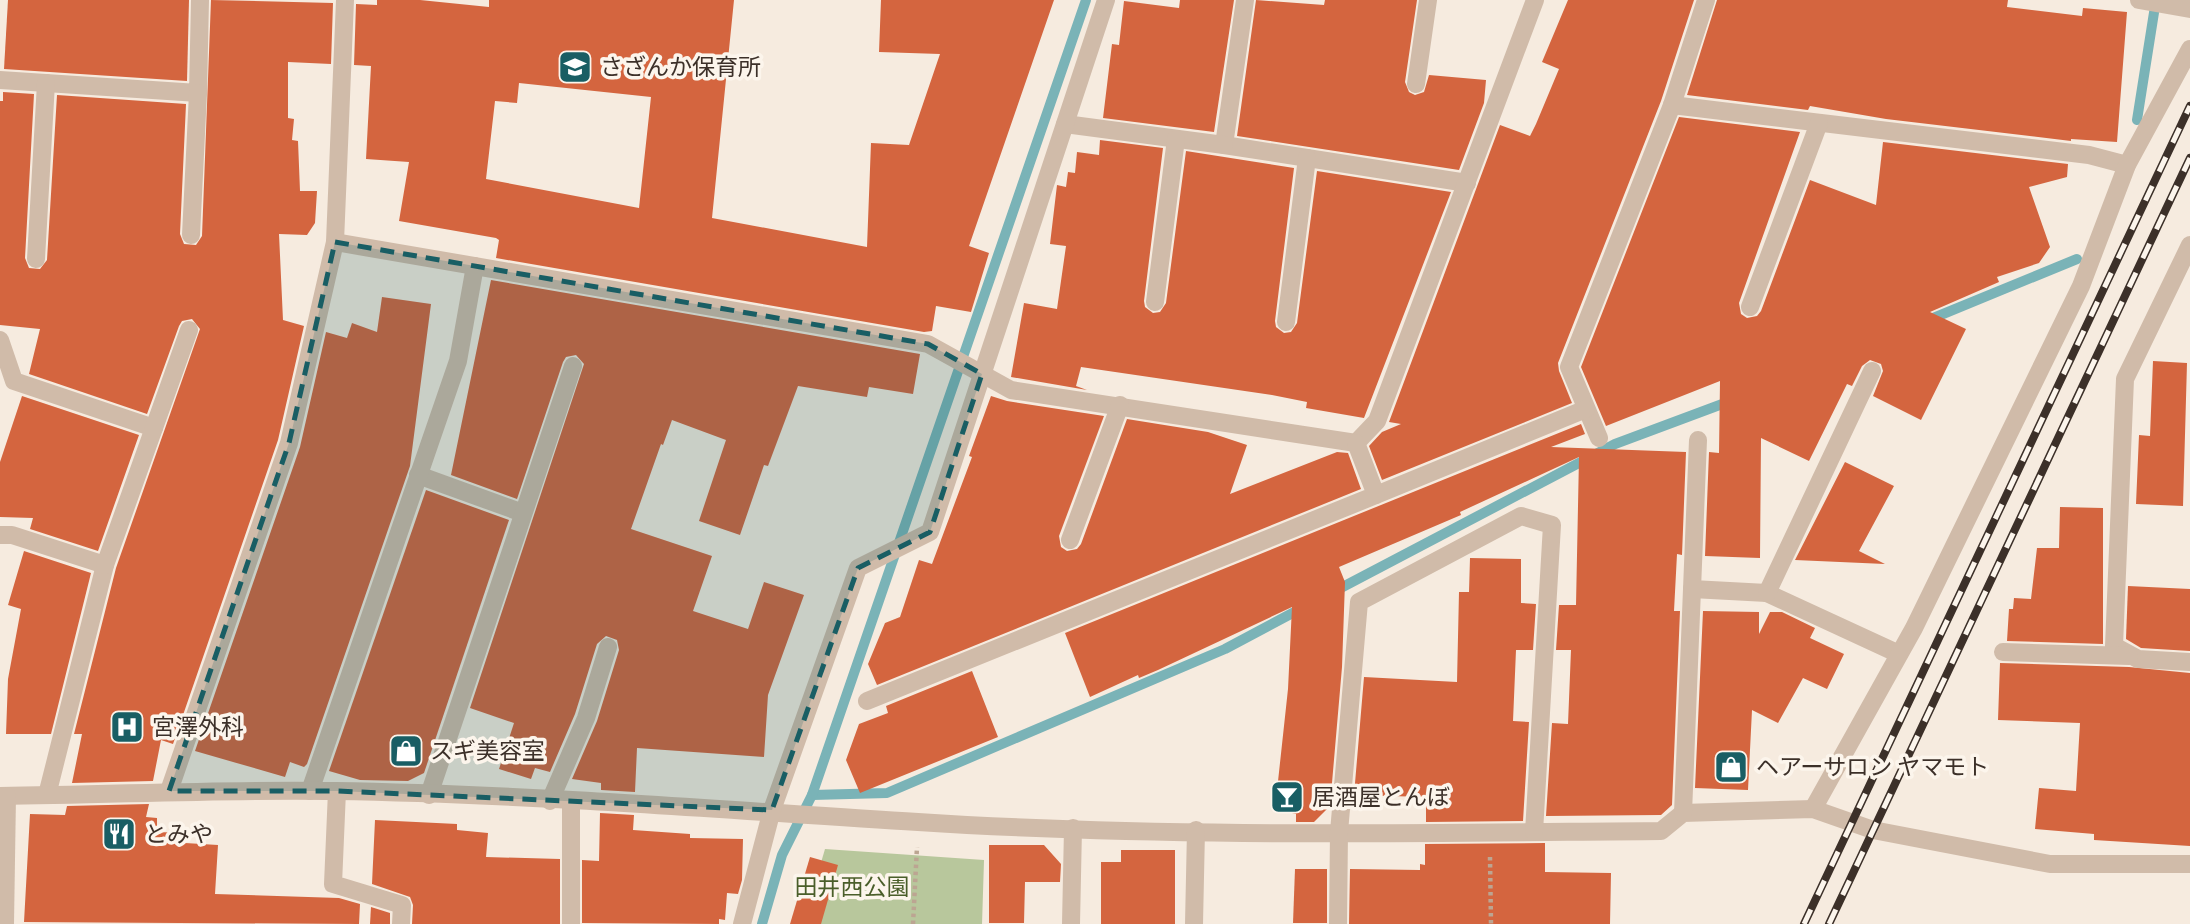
<svg xmlns="http://www.w3.org/2000/svg" width="2190" height="924" font-family="Cabin,'Noto Sans JP',sans-serif">
<style>
.green{fill:#b8c79c}
.lines{fill:none;stroke-linecap:round;stroke-linejoin:round}
.stream{stroke:#7ab3b7;stroke-width:10}
.building{fill:#d4653f;fill-rule:evenodd}
.path{stroke:#bca592;stroke-width:4.5;stroke-dasharray:3.5 3.5;stroke-linecap:butt}
.minor{stroke:#d0bba9;stroke-width:18}
.rail-casing{stroke:#3c3029;stroke-width:8}
.rail{stroke:#fcf5ec;stroke-width:5;stroke-dasharray:16;stroke-linecap:butt}
.marked{fill:#195e64;fill-opacity:0.2;stroke:#195e64;stroke-width:5;stroke-dasharray:14 9;stroke-linejoin:round}
.labels{text-anchor:middle;dominant-baseline:central;stroke-width:7;stroke-linejoin:round;paint-order:stroke}
.poi-label{font-size:23px;fill:#3c3029;stroke:#fcf5ec;text-anchor:start}
.park-label{font-size:23px;fill:#4a5e2a;stroke:#fcf5ec}
</style>
<rect width="100%" height="100%" fill="#f6ebdf"/>
<polygon class="green" points="825,849 984,860 982,924 803,924"/>
<g class="lines">
<g class="stream">
<polyline points="2137,120 2156,0"/>
<polyline points="1926,321 2077,259"/>
<polyline points="1335,591 1615,444 1733,400"/>
<polyline points="812,795 887,793 1225,649 1302,608"/>
<polyline points="762,924 782,855 812,795 1086,0"/>
</g>
</g>
<g class="building">
<polygon points="8,0 189,0 187,81 4,69"/>
<polygon points="211,0 333,3 331,64 288,62 288,118 294,119 292,140 298,141 300,191 317,191 315,223 307,235 279,234 283,320 304,326 278,440 173,744 161,740 153,781 72,783 82,734 74,734 116,568 200,329 192,319 182,321 179,326 147,414 29,374 40,329 0,325 0,101 3,101 3,92 34,94 25,258 29,268 40,269 47,260 57,95 186,104 180,234 184,244 196,245 202,236"/>
<path d="M377,0H420L489,7V0H734L712,218L867,247L871,143L909,145L940,54L879,52L881,0H1054L969,246L989,253L971,312L936,306L932,331L924,332L496,258L499,240L496,238L399,221L409,162L366,159L371,66L354,65L356,4L377,5ZM519,83L651,97L639,208L486,179L495,101L517,103Z"/>
<polygon points="1180,0 1234,0 1214,132 1103,118 1112,44 1119,45 1124,1 1179,8"/>
<polygon points="1256,0 1324,5 1325,0 1417,0 1405,82 1409,92 1415,95 1424,92 1429,75 1486,80 1484,103 1459,170 1237,136"/>
<polygon points="1568,0 1694,0 1661,101 1558,363 1559,371 1572,403 1382,480 1369,446 1382,432 1401,424 1389,422 1500,125 1530,136 1536,124 1559,69 1542,62"/>
<polygon points="1717,0 2008,0 2007,7 2082,16 2083,8 2127,12 2117,142 2071,139 2071,141 1886,119 1810,106 1808,110 1687,95"/>
<polygon points="1679,117 1800,132 1739,303 1741,314 1747,318 1757,316 1761,311 1810,180 1876,205 1883,142 2068,164 2067,177 2029,187 2050,247 2039,263 1997,277 1999,282 1930,312 1966,329 1921,420 1873,396 1883,371 1881,364 1870,360 1862,366 1852,386 1847,384 1809,461 1761,438 1760,558 1705,556 1709,452 1719,453 1720,381 1606,426 1581,367"/>
<polygon points="1100,140 1163,148 1144,301 1145,307 1153,313 1160,312 1166,303 1186,151 1294,168 1275,321 1276,327 1284,333 1291,332 1297,323 1317,171 1451,192 1364,418 1306,408 1307,402 1272,395 1081,367 1076,386 1087,390 1011,377 1024,303 1057,309 1066,246 1050,244 1057,185 1066,187 1068,172 1075,173 1077,152 1099,155"/>
<polygon points="491,280 920,354 913,394 869,387 867,397 798,386 768,466 764,465 740,535 699,521 726,440 672,420 663,445 661,444 631,529 712,556 693,611 748,629 764,582 804,595 768,695 764,757 637,748 635,792 601,790 601,783 572,779 597,721 619,650 617,640 606,636 597,644 575,714 550,772 535,768 531,779 499,769 514,723 470,708 584,364 576,355 566,357 563,362 517,499 451,475"/>
<polygon points="382,297 431,304 410,466 307,764 304,767 290,762 285,777 195,751 300,447 326,332 347,338 352,323 377,332"/>
<polygon points="2153,361 2187,363 2183,506 2136,504 2139,435 2150,436"/>
<polygon points="22,396 139,435 98,551 30,529 33,518 0,517 0,462"/>
<polygon points="991,396 1007,401 1104,416 1059,536 1061,547 1067,551 1077,549 1081,544 1127,419 1208,432 1247,445 1230,494 1337,452 1348,453 1361,489 877,685 868,664 885,623 900,617 919,560 932,564 972,457 969,456"/>
<polygon points="1581,424 1585,434 1551,447 1686,452 1682,555 1677,554 1674,611 1680,611 1672,805 1661,815 1546,816 1552,723 1568,724 1571,650 1556,650 1559,605 1576,605 1579,457 1460,512 1461,515 1339,567 1345,582 1342,667 1330,806 1314,822 1296,822 1296,814 1275,809 1288,689 1292,607 1158,670 1139,678 1138,675 1090,697 1065,633"/>
<polygon points="1845,462 1894,486 1859,551 1885,564 1795,560"/>
<polygon points="426,490 509,520 424,773 408,781 360,780 329,771"/>
<polygon points="2060,507 2103,508 2103,644 2007,641 2009,609 2013,609 2014,598 2031,599 2037,548 2059,548"/>
<polygon points="24,551 91,573 51,734 6,734 8,679 21,609 8,605"/>
<polygon points="1470,558 1521,559 1521,603 1536,604 1533,650 1516,650 1513,721 1529,722 1523,821 1426,822 1426,797 1354,795 1364,677 1457,682 1459,592 1469,592"/>
<polygon points="2128,586 2190,589 2190,651 2141,648 2126,639"/>
<polygon points="1703,611 1759,612 1759,634 1770,612 1782,612 1815,628 1810,638 1844,654 1827,689 1803,678 1778,723 1752,710 1748,790 1695,788"/>
<polygon points="2000,663 2129,667 2190,673 2190,846 2094,840 2094,834 2035,829 2039,788 2076,791 2080,723 1998,720"/>
<polygon points="972,671 998,737 860,793 846,760 859,724 888,713 886,706"/>
<polygon points="149,804 146,817 157,818 157,832 186,833 185,843 218,845 215,894 339,898 360,904 359,924 24,922 30,814 65,815 67,806"/>
<polygon points="600,813 634,815 633,830 690,834 690,838 743,839 742,880 738,894 727,893 725,920 719,919 719,924 582,923 582,860 599,861"/>
<polygon points="375,820 457,824 457,830 488,833 486,857 560,859 560,924 412,924 413,905 410,897 372,884"/>
<polygon points="1545,843 1545,872 1611,873 1610,924 1349,924 1350,869 1420,870 1420,864 1425,865 1425,844"/>
<polygon points="989,845 1044,845 1061,864 1060,882 1025,882 1024,923 989,923"/>
<polygon points="1121,850 1175,850 1175,924 1101,924 1101,862 1121,862"/>
<polygon points="810,857 838,865 821,924 790,924"/>
<polygon points="1295,869 1327,869 1327,923 1293,923"/>
<polygon points="371,907 390,913 390,924 370,924"/>
</g>
<g class="lines">
<g class="path">
<polyline points="1490,857 1491,924"/>
<polyline points="913,924 917,847"/>
</g>
<g class="minor">
<polyline points="1245,0 1224,145 1467,183"/>
<polyline points="2139,0 2190,9"/>
<polyline points="0,80 198,93 200,0"/>
<polyline points="1416,84 1428,0"/>
<polyline points="1672,105 2089,155 2127,165"/>
<polyline points="1065,124 1224,145"/>
<polyline points="191,235 198,93"/>
<polyline points="335,242 928,344 1011,390 1356,443 1377,421 1535,0"/>
<polyline points="2190,245 2125,379 2114,646 2138,659 2190,662"/>
<polyline points="36,259 46,83"/>
<polyline points="1155,302 1176,139"/>
<polyline points="1750,307 1819,123"/>
<polyline points="1286,322 1307,158"/>
<polyline points="0,340 14,381 154,428"/>
<polyline points="1599,438 1569,367 1672,105 1706,0"/>
<polyline points="418,475 523,513"/>
<polyline points="1376,495 1586,409"/>
<polyline points="0,535 12,535 105,565 47,795"/>
<polyline points="1070,540 1120,405"/>
<polyline points="105,565 189,330"/>
<polyline points="1692,589 1767,593 1899,654"/>
<polyline points="1767,593 1872,371"/>
<polyline points="2003,652 2129,656"/>
<polyline points="867,701 1376,495 1356,443"/>
<polyline points="169,791 289,443 335,242 345,0"/>
<polyline points="310,791 458,361 475,266"/>
<polyline points="337,791 333,884 402,905 401,924"/>
<polyline points="429,795 573,366"/>
<path d="M0,796C111,795 223,789 334,791C529,794 724,810 918,822C1165,838 1414,833 1661,831L1683,813L1813,809L1873,830L2050,864H2190"/>
<polyline points="550,801 586,718 608,647"/>
<polyline points="1813,809 1914,628 2081,286 2127,165 2190,49"/>
<polyline points="1683,813 1698,440"/>
<polyline points="5,924 7,796"/>
<polyline points="571,924 571,802"/>
<polyline points="742,924 772,810 858,568 930,532 1106,0"/>
<polyline points="1071,924 1073,828"/>
<polyline points="1194,924 1196,830"/>
<polyline points="1338,924 1339,832 1359,602 1521,516 1552,525 1534,832"/>
</g>
<defs>
<g id="rail">
<polyline points="1804,924 2190,106"/>
<polyline points="1829,924 2190,158"/>
</g>
</defs>
<use href="#rail" class="rail-casing"/>
<use href="#rail" class="rail"/>
</g>
<path class="marked" d="M335,242L928,344L982,374L930,532L858,568L772,810L337,791H169L289,443Z"/>
<defs>
<symbol id="school-square" viewBox="-11 -11 22 22"><rect x="-9" y="-9" width="18" height="18" rx="4" fill="#195e64" stroke="#fcf5ec"/><path d="M0-5L7-2L0 1L-7-2ZM-4 1L0 2.5L4 1V4Q0 6-4 4Z" fill="#fff"/></symbol>
<symbol id="hospital-square" viewBox="-11 -11 22 22"><rect x="-9" y="-9" width="18" height="18" rx="4" fill="#195e64" stroke="#fcf5ec"/><path d="M-5-5h3v3.5h4V-5h3V5h-3V1.5h-4V5h-3Z" fill="#fff"/></symbol>
<symbol id="shop-square" viewBox="-11 -11 22 22"><rect x="-9" y="-9" width="18" height="18" rx="4" fill="#195e64" stroke="#fcf5ec"/><path d="M-5-2.5h2.3a2.7 3.5 0 0 1 5.4 0H5L5.5 6h-11ZM-1.5-2.5h3a1.5 2.3 0 0 0-3 0Z" fill="#fff"/></symbol>
<symbol id="bar-square" viewBox="-11 -11 22 22"><rect x="-9" y="-9" width="18" height="18" rx="4" fill="#195e64" stroke="#fcf5ec"/><path d="M-6-5H6L.8 .8V4.5H3.5V6h-7V4.5H-.8V.8Z" fill="#fff"/></symbol>
<symbol id="restaurant-square" viewBox="-11 -11 22 22"><rect x="-9" y="-9" width="18" height="18" rx="4" fill="#195e64" stroke="#fcf5ec"/><path d="M-5-6h1v4h1v-4h1v4h1v-4h1v5L-1.5 .5V6h-2V.5L-5-1ZM5-6V6H3V1.5H1.5Q1.5-4 5-6Z" fill="#fff"/></symbol>
</defs>
<g fill-rule="evenodd">
<use href="#school-square" x="556" y="48" width="38" height="38"/>
<use href="#hospital-square" x="108" y="708" width="38" height="38"/>
<use href="#shop-square" x="387" y="732" width="38" height="38"/>
<use href="#shop-square" x="1712" y="748" width="38" height="38"/>
<use href="#bar-square" x="1268" y="778" width="38" height="38"/>
<use href="#restaurant-square" x="100" y="815" width="38" height="38"/>
</g>
<g class="labels">
<g class="poi-label">
<text x="600" y="67">さざんか保育所</text>
<text x="152" y="727">宮澤外科</text>
<text x="430" y="751">スギ美容室</text>
<text x="1756" y="767">ヘアーサロン ヤマモト</text>
<text x="1312" y="797">居酒屋とんぼ</text>
<text x="144" y="834">とみや</text>
</g>
<g class="park-label">
<text x="852" y="887">田井西公園</text>
</g>
</g>
</svg>
